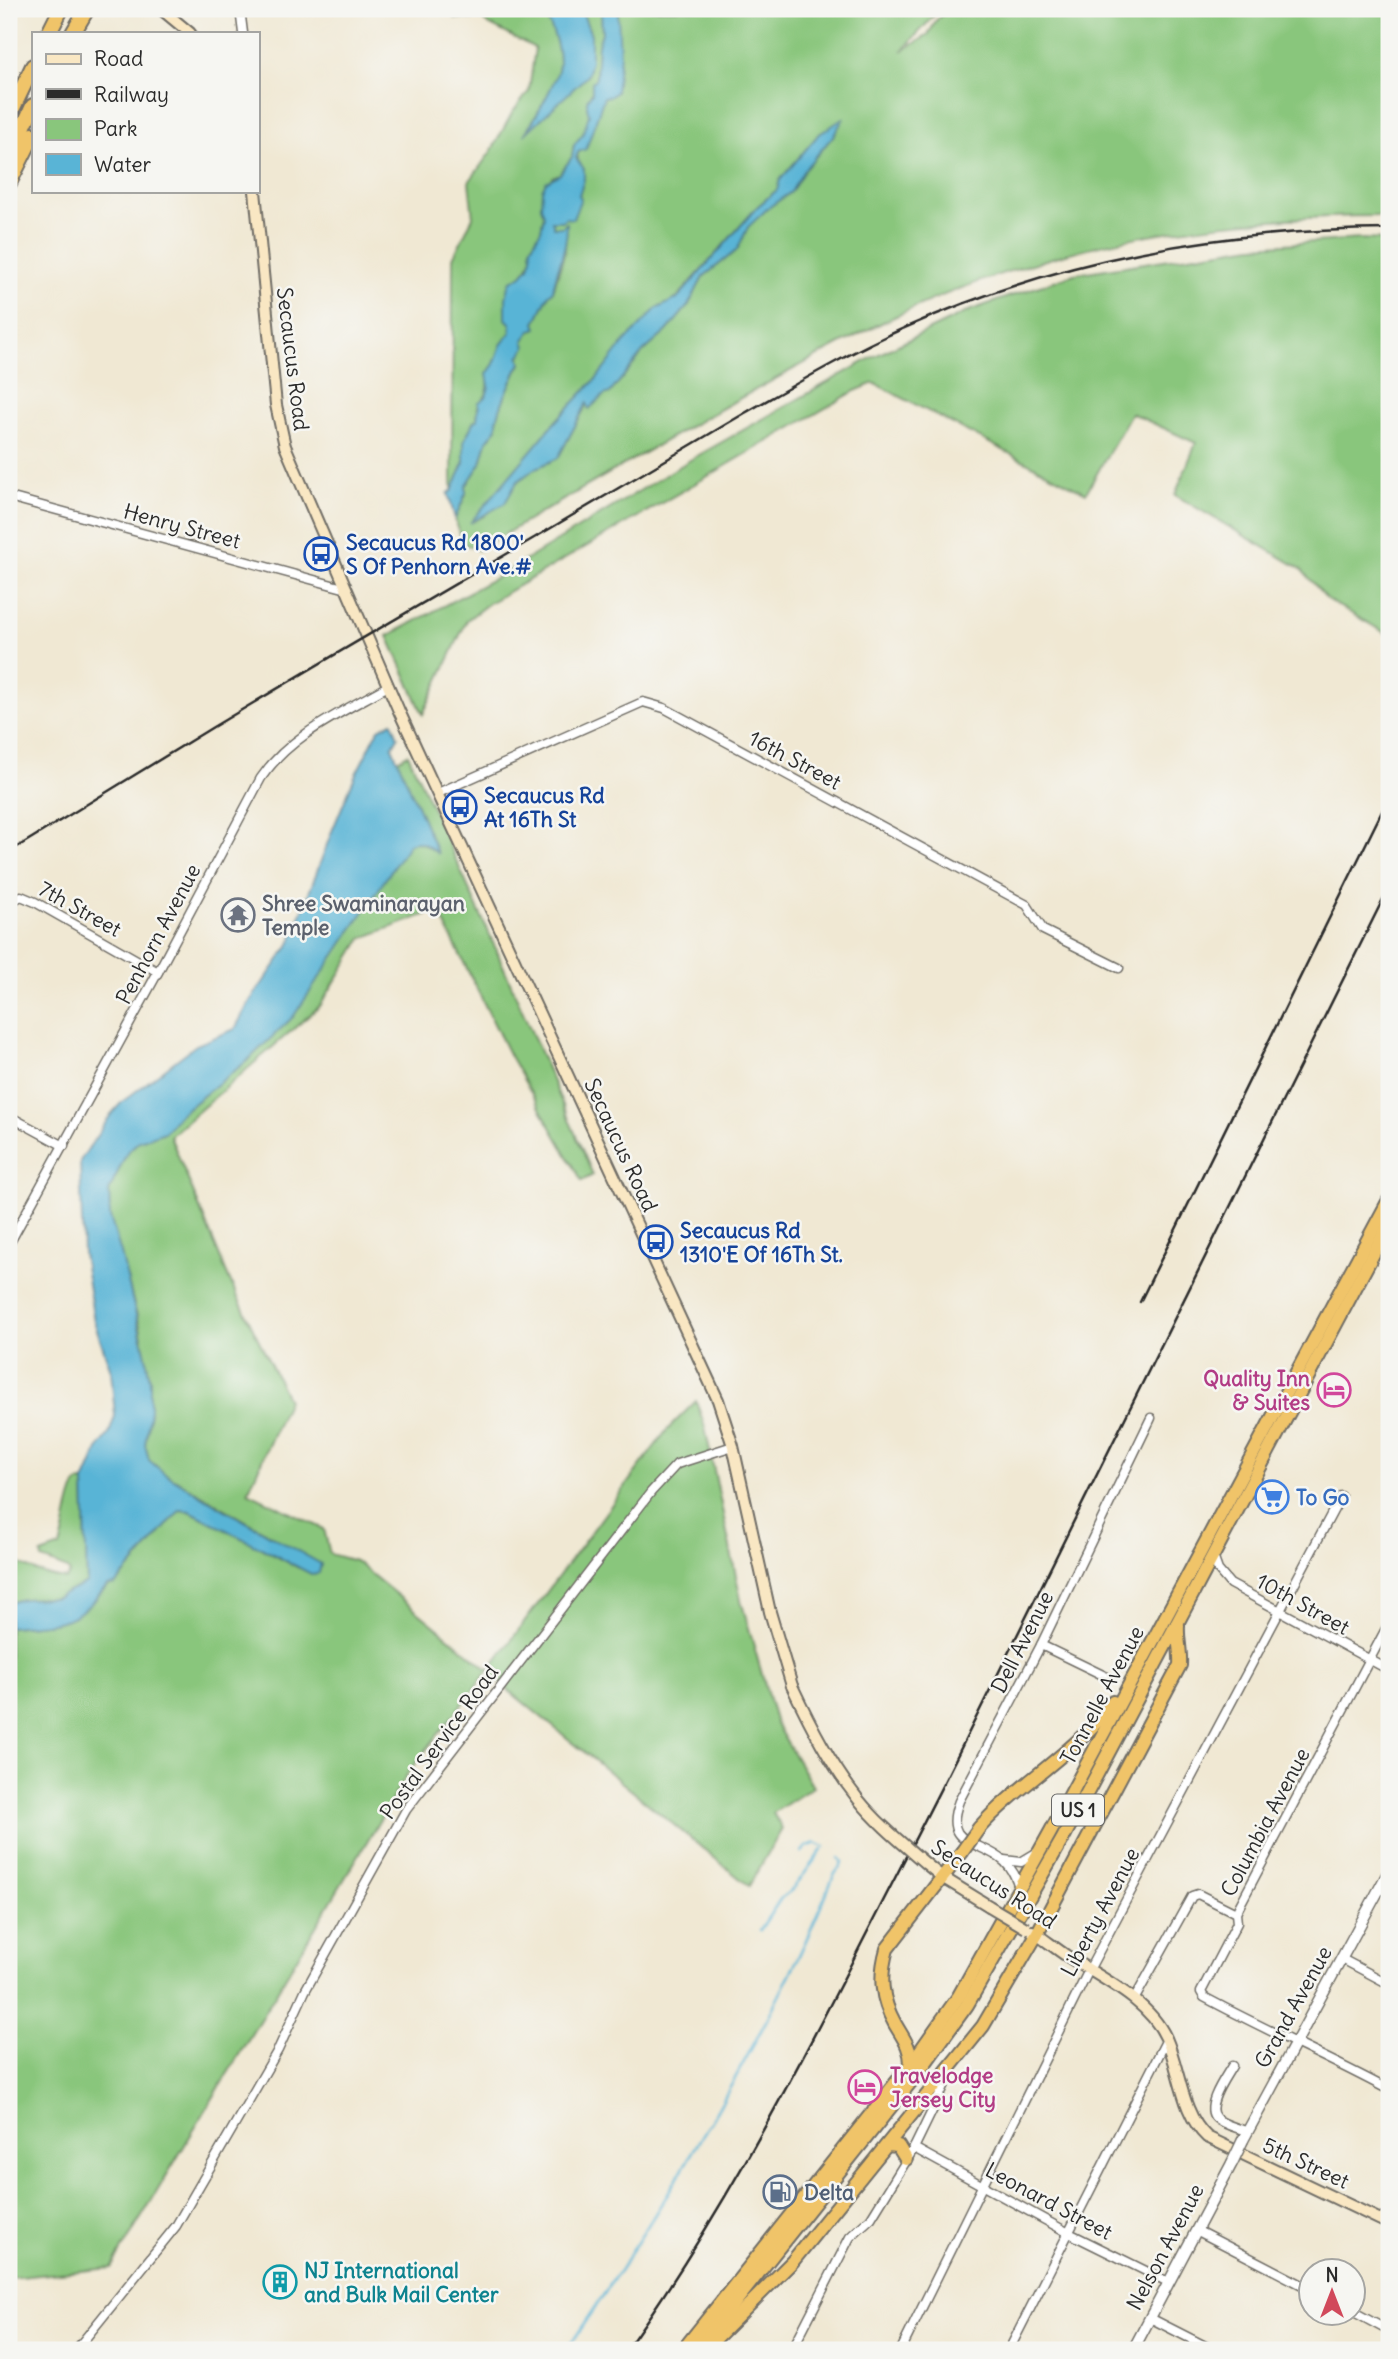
<svg xmlns="http://www.w3.org/2000/svg" width="1398" height="2359" font-family="Delius,sans-serif">
<style>
.green{fill:#89c67c;stroke:#5a7854;stroke-width:2;fill-rule:evenodd}
.water{fill:#59b4d6;stroke:#427080;stroke-width:2}
.lines{fill:none;stroke-linecap:round;stroke-linejoin:round}
.stream{stroke:#59b4d6;stroke-width:2.5}
.minor-casing{stroke:#706d66;stroke-width:11}
.tertiary-casing{stroke:#706d66;stroke-width:13}
.secondary-casing{stroke:#706d66;stroke-width:14}
.trunk-casing{stroke:#706d66;stroke-width:16}
.motorway-casing{stroke:#706d66;stroke-width:18}
.minor{stroke:#fff;stroke-width:8}
.tertiary{stroke:#fff;stroke-width:10}
.secondary{stroke:#f9e7c3;stroke-width:10}
.trunk{stroke:#f0c469;stroke-width:12}
.motorway{stroke:#f0c469;stroke-width:14}
.rail{stroke:#2b2b2b;stroke-width:2.5}
.tertiary-bridge-casing{stroke:#706d66;stroke-width:13;stroke-linecap:butt}
.secondary-bridge-casing{stroke:#706d66;stroke-width:14;stroke-linecap:butt}
.trunk-bridge-casing{stroke:#706d66;stroke-width:16;stroke-linecap:butt}
.tertiary-bridge{stroke:#fff;stroke-width:10}
.secondary-bridge{stroke:#f9e7c3;stroke-width:10}
.trunk-bridge{stroke:#f0c469;stroke-width:12}
.labels{text-anchor:middle;dominant-baseline:central;stroke-width:5;stroke-linejoin:round;paint-order:stroke}
.shield{fill:#f6f6f2;stroke:#686867;stroke-width:2}
.shield-label{font-size:19px;font-weight:bold;fill:#2b2b2b}
.street-label{font-size:21px;fill:#2b2b2b;stroke:#f6f6f2}
.transit-label{font-size:21px;font-weight:bold;fill:#164399;stroke:#f6f6f2;text-anchor:start}
.worship-label{font-size:21px;font-weight:bold;fill:#5b616d;stroke:#f6f6f2;text-anchor:start}
.hotel-label{font-size:21px;font-weight:bold;fill:#b23c85;stroke:#f6f6f2;text-anchor:end}
.shop-label{font-size:21px;font-weight:bold;fill:#366cbe;stroke:#f6f6f2;text-anchor:start}
.service-label{font-size:21px;font-weight:bold;fill:#4e5e75;stroke:#f6f6f2;text-anchor:start}
.culture-label{font-size:21px;font-weight:bold;fill:#0d838f;stroke:#f6f6f2;text-anchor:start}
</style>
<rect width="100%" height="100%" fill="#f6f6f2"/>
<filter id="ink" filterUnits="userSpaceOnUse"><feTurbulence type="fractalNoise" baseFrequency=".0143" numOctaves="2"/><feDisplacementMap in="SourceGraphic" scale="14" xChannelSelector="R" yChannelSelector="G"/><feConvolveMatrix kernelMatrix="1 2 1 2 8 2 1 2 1" color-interpolation-filters="sRGB"/></filter>
<filter id="wash" filterUnits="userSpaceOnUse"><feTurbulence type="fractalNoise" baseFrequency=".00686" numOctaves="4" result="noise"/><feDisplacementMap in="SourceGraphic" scale="28" xChannelSelector="R" yChannelSelector="G"/><feGaussianBlur stdDeviation="1.57" result="paint"/><feColorMatrix in="noise" values="0 0 0 0 0 0 0 0 0 0 0 0 0 0 0 0 0 1.4 0 .05"/><feComposite in="paint" operator="in"/></filter>
<g filter="url(#wash)">
<rect width="100%" height="100%" fill="#f0e8d3"/>
<g class="green">
<path d="M454,9H511L524,19L548,20C554,33 559,47 560,62C560,77 535,118 526,132L587,76L591,61V35L581,9H601L602,33L598,45L596,78L587,106L589,115L588,121L583,134L574,145L572,157L560,174L552,177L541,206L544,215L541,231L531,247L532,257L528,267L522,275L510,282L511,332L501,345L494,364L487,374C491,387 487,397 478,406L477,420L474,421L464,441V464L452,491L453,258L473,217L469,182L492,150L512,113L529,91L535,48L488,24L482,19L455,18Z"/>
<path d="M620,9H940L902,51L928,35L937,19L949,9H1389V216C1278,216 1166,225 1059,256C1003,272 946,292 894,317C843,341 794,369 744,396C655,446 566,498 478,550L463,543L455,519L466,494V486L481,463L487,441L497,428C494,416 514,375 521,364C518,351 524,333 536,328L535,323L549,294L553,291L565,251L566,224L563,227H554L552,221H563C570,209 583,194 583,179C584,169 575,162 578,152L586,148L604,97L616,92L618,15ZM842,120L834,135L804,170L791,192L768,208L747,227L737,250L703,277L688,306L667,331L643,352L610,393L604,394L590,408L588,402L558,458L534,469L517,482L484,516L472,522L556,421L597,378L656,309L676,299L757,207L777,190L780,180L818,135Z"/>
<polygon points="1361,239 1389,240 1389,635 1328,600 1301,569 1175,495 1196,443 1131,413 1086,493 874,383 855,391 489,603 467,620 423,714 388,636 508,571 690,460 873,357 971,310 1074,274 1253,246"/>
<path d="M408,754L492,940L593,1175L582,1181L510,1056L438,910L362,938L320,1006L170,1136L229,1279L288,1400L248,1492L324,1529L330,1554L355,1561L489,1670L667,1430L696,1401L705,1427L741,1600L776,1724L813,1787L773,1813L782,1829L749,1886L502,1685L489,1670L408,1773L111,2268L9,2278V1627C55,1624 76,1624 107,1586L115,1585L180,1510L190,1511L299,1568L277,1539L164,1473L149,1460L145,1445L150,1411V1381L140,1326L110,1217L109,1191L127,1152L139,1141L165,1132L180,1114L248,1060L292,1017L409,844C420,838 427,847 437,852L397,760Z"/>
<path d="M84,1482L87,1583L56,1598L23,1599L9,1603V1557C28,1569 44,1576 66,1579L70,1573L65,1568L42,1559L41,1554L60,1547C67,1525 67,1503 77,1483Z"/>
</g>
<g class="water">
<path d="M511,9H581L591,35V61L587,76L524,135C533,122 560,77 559,62C559,47 554,34 548,20L524,19Z"/>
<path d="M601,9H620L618,15L620,55L616,92L611,96L604,97L586,149L578,152L576,158L584,169V180L579,195L581,198L573,219L565,218L563,221H552L554,227H563L567,223C568,248 556,268 553,291L549,294L535,323L537,328L531,330L524,340L526,347L519,357L521,363C514,375 494,416 497,428L487,441L481,463L466,486V493L455,519L448,493L452,491L464,464V441L474,421L477,420L479,402L486,397L489,386L487,374L494,364L501,345L511,332V324L506,319V298L510,282L522,275L529,267L532,257L531,247L541,230L544,215L541,206L542,190L546,182L560,174L572,157L574,145L583,134L589,115L587,106V100L592,93V82L596,78L598,45L602,33Z"/>
<polygon points="844,118 834,135 804,170 791,192 768,208 748,227 737,250 703,277 688,306 667,331 643,352 610,393 604,395 589,409 587,403 558,458 534,469 517,482 505,503 470,523 556,421 597,378 624,343 656,309 677,299 757,207 777,190 780,180 818,135"/>
<path d="M392,722L398,737L392,747L438,854C429,847 420,838 409,844L293,1017L248,1060L180,1114L165,1132L139,1141L127,1152L109,1191L110,1217L121,1253L146,1356L150,1381V1411L145,1445L149,1460L164,1473L220,1507L321,1564L319,1573L311,1574L190,1511L180,1510L115,1585L107,1586C74,1627 57,1623 9,1627V1603L23,1599L56,1598L87,1583L84,1482L99,1447L109,1434L115,1416L111,1371L94,1321L83,1254L80,1161L112,1113L122,1102L196,1045L235,1029L250,1001L290,944L332,831L355,776L379,729Z"/>
</g>
<g class="lines">
<g class="stream">
<polyline points="802,1852 806,1847 816,1843 824,1847"/>
<polyline points="760,1930 781,1898 793,1889 822,1850"/>
<path d="M567,2350C649,2228 726,2104 791,1972C806,1942 819,1911 832,1880C834,1873 840,1869 842,1862L839,1858"/>
</g>
</g>
</g>
<g filter="url(#ink)">
<g class="lines">
<defs>
<g id="minor">
<polyline points="240,9 243,33"/>
<polyline points="9,497 347,589"/>
<polyline points="438,793 643,702 664,708 1027,905 1043,930 1119,968"/>
<polyline points="9,903 21,896 35,902 158,972"/>
<polyline points="9,1116 64,1146"/>
<path d="M9,1244L158,972L261,778C291,734 343,712 388,686"/>
<polyline points="1213,1556 1218,1570 1230,1584 1389,1670"/>
<path d="M1389,1623L1241,1903L1236,1913L1237,1923L1201,1992L1204,1997C1265,2030 1328,2057 1389,2090"/>
<polyline points="1041,1645 1109,1678"/>
<polyline points="1004,1860 1021,1862 1036,1853"/>
<path d="M1019,1887C1016,1877 1013,1870 1005,1862C981,1839 941,1848 959,1801L1041,1645L1151,1418"/>
<polyline points="1342,1959 1389,1984"/>
<polyline points="1134,2000 1192,1896 1198,1894 1236,1913"/>
<path d="M1232,2066C1225,2078 1204,2107 1216,2118C1223,2125 1239,2128 1248,2132"/>
<polyline points="914,2148 1067,2232 1168,2282"/>
<polyline points="1196,2230 1310,2289"/>
<polyline points="1352,2311 1389,2331"/>
<polyline points="1150,2318 1213,2350"/>
<polyline points="76,2350 176,2226 278,2050 305,1991 406,1810 651,1492 677,1464 733,1446"/>
<polyline points="792,2350 850,2237 871,2218 914,2148 951,2072"/>
<polyline points="901,2350 1089,1970 1341,1496"/>
<polyline points="1009,2350 1167,2039"/>
</g>
<g id="tertiary">
<polyline points="1243,2140 1389,1871"/>
<polyline points="1133,2350 1232,2163"/>
</g>
<g id="secondary">
<polyline points="161,9 190,33"/>
<polyline points="255,191 276,405 285,446 399,711 718,1400 733,1446 770,1612 792,1686"/>
<polyline points="925,1863 942,1877 989,1906"/>
<path d="M1032,1931C1044,1939 1055,1948 1067,1956C1101,1978 1149,2000 1166,2038C1180,2069 1181,2113 1207,2137L1389,2224"/>
</g>
<g id="trunk">
<path d="M979,1828C1020,1782 1075,1754 1113,1702"/>
<path d="M911,2064C911,2047 903,2038 895,2024C881,1999 879,1977 887,1949L962,1852"/>
<polyline points="887,2145 898,2146 906,2159"/>
<path d="M708,2346L792,2262L983,2026L1037,1934L1180,1665C1181,1651 1177,1639 1178,1625"/>
<polyline points="683,2350 911,2064 959,1996 1051,1831 1389,1200"/>
<polyline points="697,2350 920,2070 967,2005 1062,1840 1389,1224"/>
</g>
<g id="motorway">
<polyline points="49,33 61,9"/>
<polyline points="73,33 87,9"/>
<polyline points="9,116 33,66"/>
<polyline points="9,158 33,106"/>
<polyline points="9,183 33,135"/>
</g>
</defs>
<use href="#minor" class="minor-casing"/>
<use href="#tertiary" class="tertiary-casing"/>
<use href="#secondary" class="secondary-casing"/>
<use href="#trunk" class="trunk-casing"/>
<use href="#motorway" class="motorway-casing"/>
<use href="#minor" class="minor"/>
<use href="#tertiary" class="tertiary"/>
<use href="#secondary" class="secondary"/>
<use href="#trunk" class="trunk"/>
<use href="#motorway" class="motorway"/>
<g class="rail">
<path d="M9,852C77,811 145,768 213,727C323,661 435,596 546,531C612,492 679,452 745,413C796,384 848,353 902,329C1060,258 1216,230 1389,229"/>
<polyline points="1384,855 1389,846"/>
<polyline points="1140,1302 1389,797"/>
<path d="M626,2350C713,2228 783,2097 851,1964C890,1887 930,1811 968,1734C1109,1453 1248,1170 1389,887"/>
</g>
<defs>
<polyline id="tertiary-bridge" points="1232,2163 1243,2140"/>
<g id="secondary-bridge">
<path d="M792,1686C811,1726 831,1765 858,1799C878,1824 902,1843 925,1863"/>
<polyline points="989,1906 1026,1928"/>
</g>
<polyline id="trunk-bridge" points="962,1852 979,1828"/>
</defs>
<use href="#tertiary-bridge" class="tertiary-bridge-casing"/>
<use href="#secondary-bridge" class="secondary-bridge-casing"/>
<use href="#trunk-bridge" class="trunk-bridge-casing"/>
<use href="#tertiary-bridge" class="tertiary-bridge"/>
<use href="#secondary-bridge" class="secondary-bridge"/>
<use href="#trunk-bridge" class="trunk-bridge"/>
</g>
</g>
<defs>
<symbol id="bus-ring" viewBox="-11 -11 22 22"><circle r="9.5" fill="#f6f6f2" stroke="#1a4fb4" stroke-width="1.5"/><path d="M-5-6H5V4H4V6H2V4H-2V6H-4V4H-5ZM-3.5-4V0h7V-4ZM-3.5 1.2v1.5H-2V1.2ZM2 1.2v1.5H3.5V1.2Z" fill="#1a4fb4"/></symbol>
<symbol id="temple-ring" viewBox="-11 -11 22 22"><circle r="9.5" fill="#f6f6f2" stroke="#6b7280" stroke-width="1.5"/><path d="M0-6L5-2H3V0L6.5 2.5H4V6H1.5V3h-3V6H-4V2.5H-6.5L-3 0V-2H-5Z" fill="#6b7280"/></symbol>
<symbol id="hotel-ring" viewBox="-11 -11 22 22"><circle r="9.5" fill="#f6f6f2" stroke="#d1479c" stroke-width="1.5"/><path d="M-6-4.5h1.5V1H6V5H4.5V3h-9V5H-6ZM-4 0a1.8 1.8 0 1 1 3.6 0ZM.5 0V-2.5h3Q6-2.5 6 0Z" fill="#d1479c"/></symbol>
<symbol id="supermarket-ring" viewBox="-11 -11 22 22"><circle r="9.5" fill="#f6f6f2" stroke="#3f7fe0" stroke-width="1.5"/><path d="M-6-5.5h2.5l.6 2H6L4.5 2H-2.5L-4.4-4H-6ZM-1.5 3.2a1.3 1.3 0 1 0 .1 0ZM3 3.2a1.3 1.3 0 1 0 .1 0Z" fill="#3f7fe0"/></symbol>
<symbol id="fuel-ring" viewBox="-11 -11 22 22"><circle r="9.5" fill="#f6f6f2" stroke="#5c6f8a" stroke-width="1.5"/><path d="M-5.5-6h7V0h2V4h1.3V-2.5L3-4.5l.8-.8L6-3V5H2.5V1h-1V6h-7ZM-4.2-4.7v3.2H.2V-4.7Z" fill="#5c6f8a"/></symbol>
<symbol id="building-ring" viewBox="-11 -11 22 22"><circle r="9.5" fill="#f6f6f2" stroke="#0f9aa8" stroke-width="1.5"/><path d="M-4-6H4V6H1V3H-1V6H-4ZM-2.5-4.3h1.7v1.8h-1.7ZM.8-4.3h1.7v1.8H.8ZM-2.5-1h1.7V.8h-1.7ZM.8-1h1.7V.8H.8Z" fill="#0f9aa8"/></symbol>
</defs>
<g fill-rule="evenodd">
<use href="#bus-ring" x="302" y="535" width="38" height="38"/>
<use href="#bus-ring" x="441" y="788" width="38" height="38"/>
<use href="#temple-ring" x="219" y="896" width="38" height="38"/>
<use href="#bus-ring" x="637" y="1223" width="38" height="38"/>
<use href="#hotel-ring" x="1315" y="1371" width="38" height="38"/>
<use href="#supermarket-ring" x="1253" y="1478" width="38" height="38"/>
<use href="#hotel-ring" x="846" y="2068" width="38" height="38"/>
<use href="#fuel-ring" x="761" y="2173" width="38" height="38"/>
<use href="#building-ring" x="261" y="2263" width="38" height="38"/>
</g>
<g class="labels">
<rect class="shield" x="1052" y="1794.5" width="52" height="31" rx="5"/>
<g class="shield-label">
<text x="1078" y="1810">US 1</text>
</g>
<g class="street-label">
<text transform="translate(293 359) rotate(83)">Secaucus Road</text>
<text transform="translate(182 526) rotate(15)">Henry Street</text>
<text transform="translate(795 760) rotate(28)">16th Street</text>
<text transform="translate(80 909) rotate(29)">7th Street</text>
<text transform="translate(158 934) rotate(-62)">Penhorn Avenue</text>
<text transform="translate(621 1145) rotate(65)">Secaucus Road</text>
<text transform="translate(1303 1604) rotate(29)">10th Street</text>
<text transform="translate(1022 1642) rotate(-63)">Dell Avenue</text>
<text transform="translate(1102 1695) rotate(-62)">Tonnelle Avenue</text>
<text transform="translate(439 1742) rotate(-54)">Postal Service Road</text>
<text transform="translate(1265 1822) rotate(-62)">Columbia Avenue</text>
<text transform="translate(994 1884) rotate(33)">Secaucus Road</text>
<text transform="translate(1100 1912) rotate(-62)">Liberty Avenue</text>
<text transform="translate(1293 2007) rotate(-61)">Grand Avenue</text>
<text transform="translate(1306 2163) rotate(25)">5th Street</text>
<text transform="translate(1049 2201) rotate(28)">Leonard Street</text>
<text transform="translate(1165 2247) rotate(-62)">Nelson Avenue</text>
</g>
<g class="transit-label">
<text x="346" y="542">Secaucus Rd 1800'<tspan x="346" dy="24">S Of Penhorn Ave.#</tspan></text>
<text x="484" y="795">Secaucus Rd<tspan x="484" dy="24">At 16Th St</tspan></text>
<text x="680" y="1230">Secaucus Rd<tspan x="680" dy="24">1310'E Of 16Th St.</tspan></text>
</g>
<g class="worship-label">
<text x="262" y="903">Shree Swaminarayan<tspan x="262" dy="24">Temple</tspan></text>
</g>
<g class="hotel-label">
<text x="1310" y="1378">Quality Inn<tspan x="1310" dy="24">&amp; Suites</tspan></text>
<text x="890" y="2075" text-anchor="start">Travelodge<tspan x="890" dy="24">Jersey City</tspan></text>
</g>
<g class="shop-label">
<text x="1296" y="1497">To Go</text>
</g>
<g class="service-label">
<text x="804" y="2192">Delta</text>
</g>
<g class="culture-label">
<text x="304" y="2270">NJ International<tspan x="304" dy="24">and Bulk Mail Center</tspan></text>
</g>
</g>
<rect width="1398" height="2359" fill="none" stroke="#f6f6f2" stroke-width="35"/>
<rect x="32" y="32" width="228" height="161" fill="#f6f6f2" stroke="#a5a5a2" stroke-width="2"/>
<rect x="46" y="54" width="35" height="10" fill="#f9e7c3" stroke="#a5a5a2" stroke-width="2"/>
<text x="94" y="66" font-size="21" fill="#2b2b2b">Road</text>
<rect x="46" y="89" width="35" height="10" fill="#2b2b2b" stroke="#a5a5a2" stroke-width="2"/>
<text x="94" y="102" font-size="21" fill="#2b2b2b">Railway</text>
<rect x="46" y="119" width="35" height="21" fill="#89c67c" stroke="#a5a5a2" stroke-width="2"/>
<text x="94" y="136" font-size="21" fill="#2b2b2b">Park</text>
<rect x="46" y="154" width="35" height="21" fill="#59b4d6" stroke="#a5a5a2" stroke-width="2"/>
<text x="94" y="172" font-size="21" fill="#2b2b2b">Water</text>
<g transform="translate(1332 2292)"><circle r="33" fill="#f6f6f2" stroke="#a5a5a2" stroke-width="2"/>
<path d="M0-5L12 26L0 18L-12 26Z" fill="#d1495b"/>
<text y="-10" font-size="19" font-weight="bold" text-anchor="middle" fill="#2b2b2b">N</text>
</g>
</svg>
